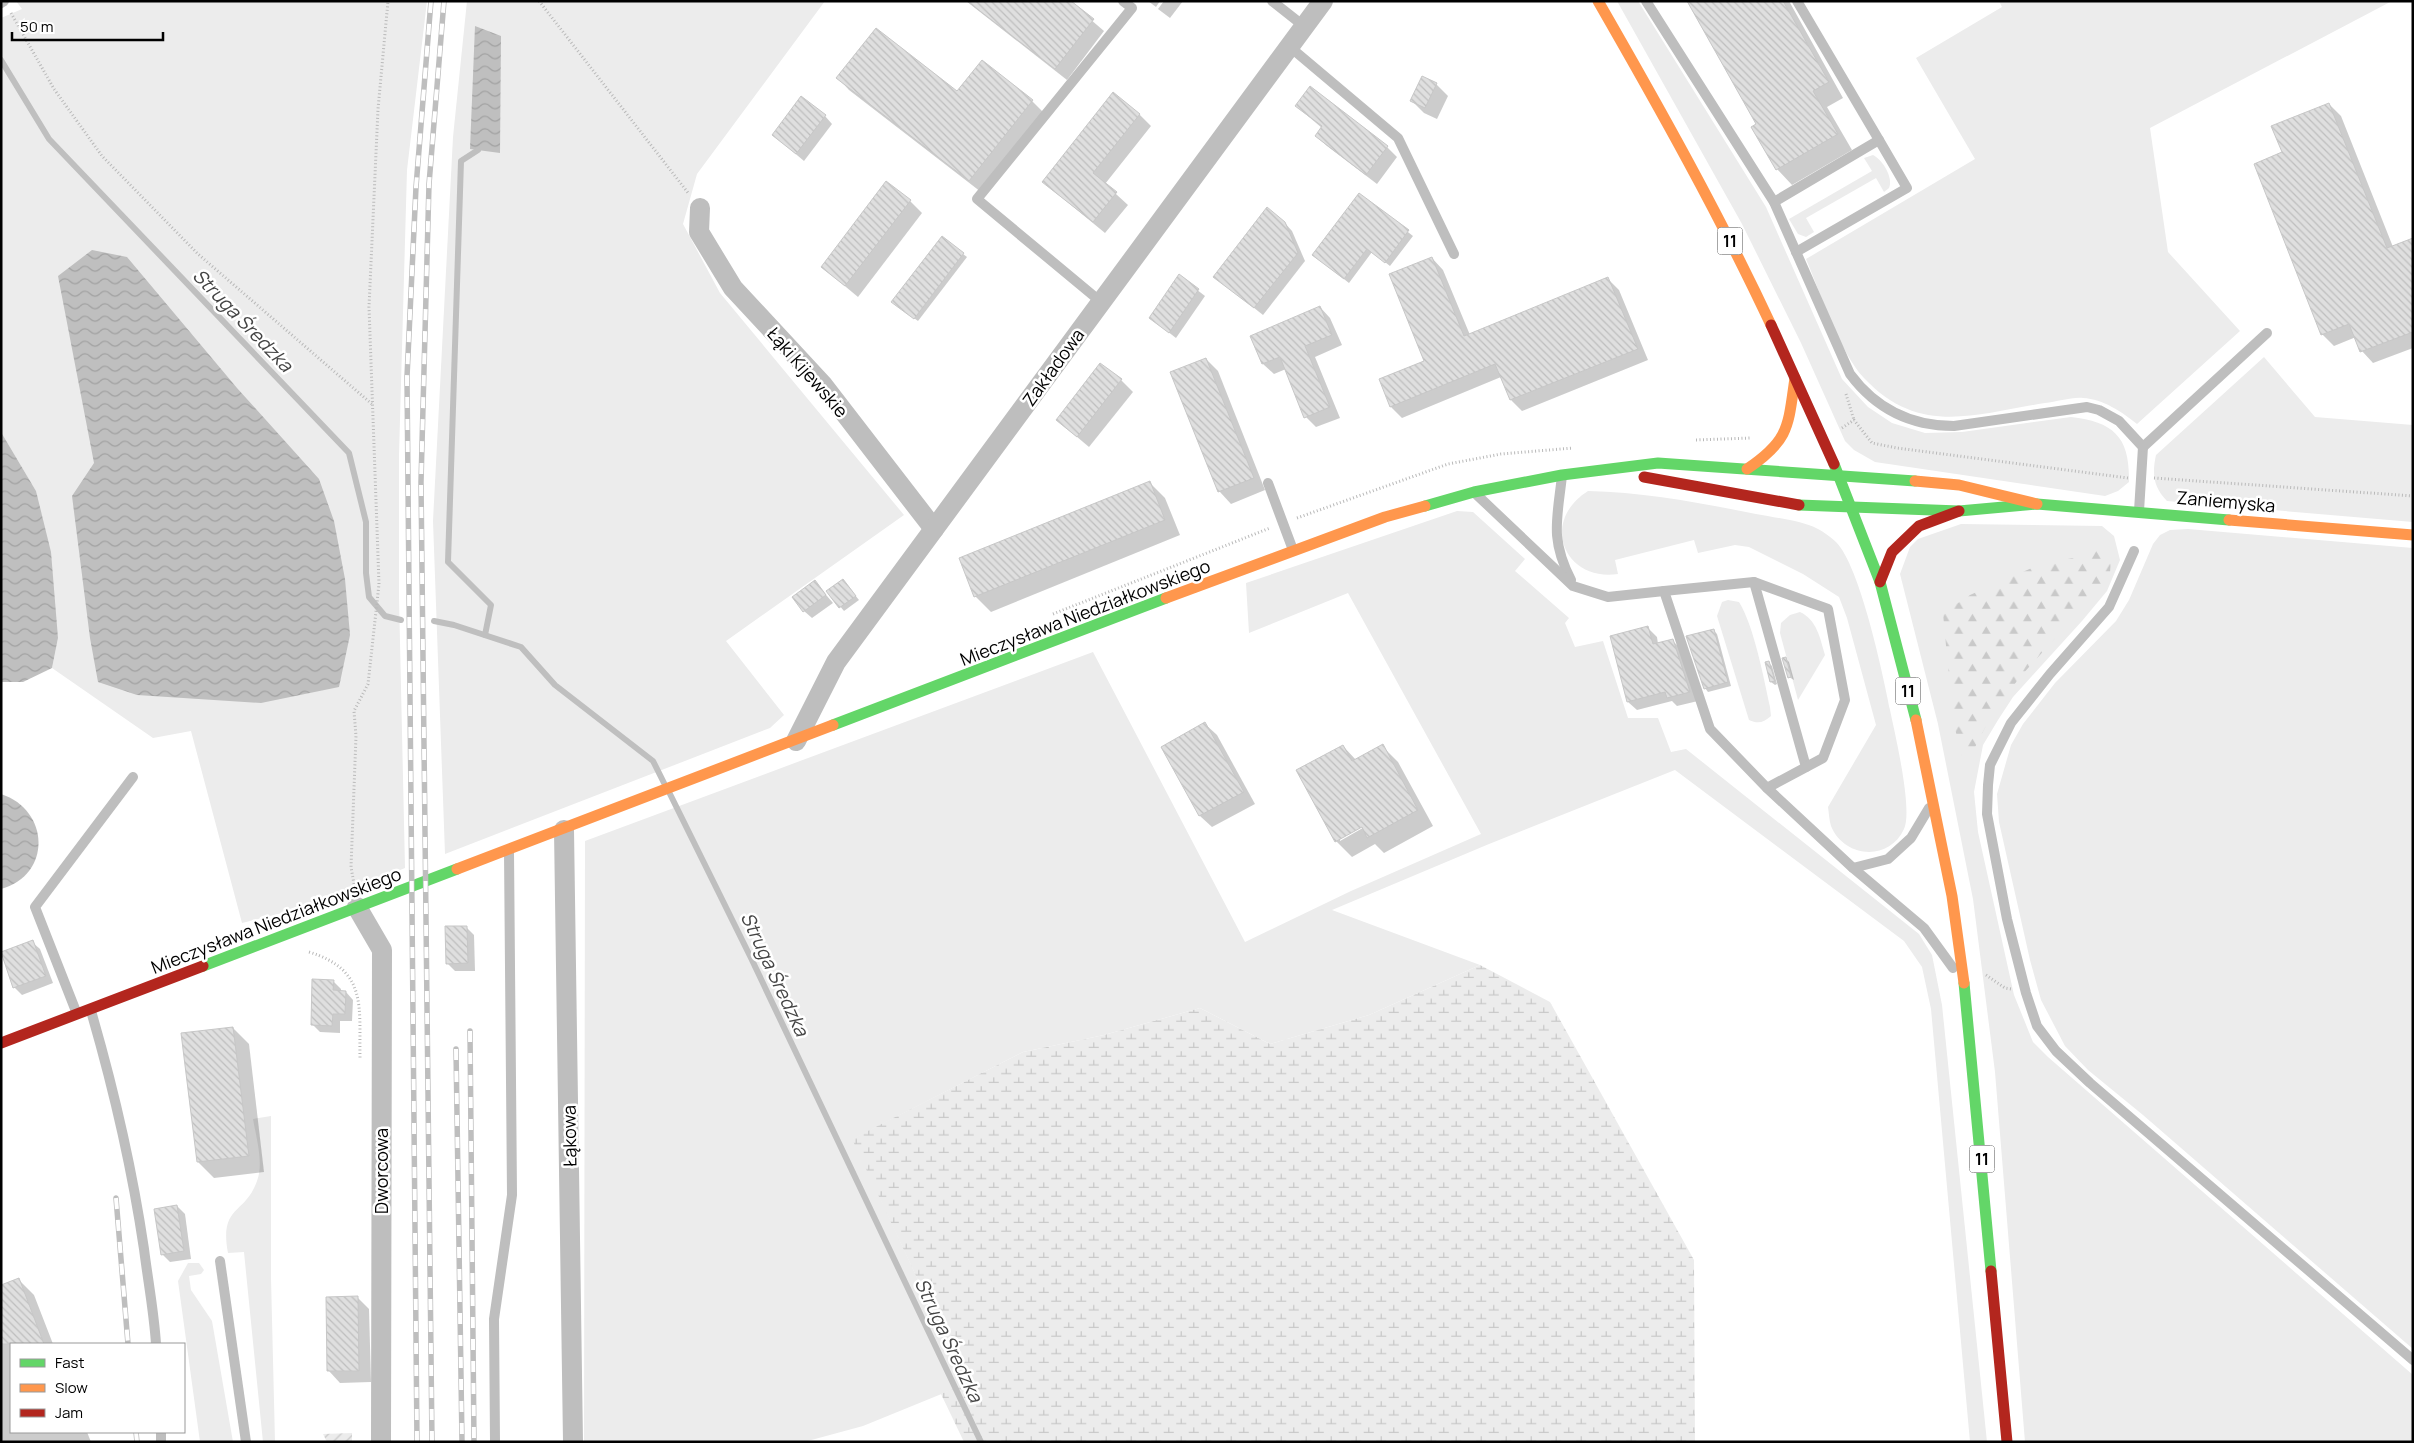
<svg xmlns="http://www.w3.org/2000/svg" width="2414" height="1443" font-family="Manrope,sans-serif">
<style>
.grass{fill:#ececec}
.forest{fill:url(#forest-firs)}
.wetland{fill:url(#wetland-marsh)}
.garden{fill:url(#garden-furrows)}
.water{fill:url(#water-waves)}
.shadow{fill:#0003;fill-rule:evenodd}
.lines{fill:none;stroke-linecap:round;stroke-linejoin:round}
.stream{stroke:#bfbfbf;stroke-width:6}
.building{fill:url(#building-back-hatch);stroke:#c7c7c7}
.path{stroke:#b9b9b9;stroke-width:3;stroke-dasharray:1 2.5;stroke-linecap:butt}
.lane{stroke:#bebebe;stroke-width:10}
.street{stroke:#bebebe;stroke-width:20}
.fast{stroke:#63d668;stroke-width:11}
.slow{stroke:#ff974d;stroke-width:11}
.jam{stroke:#b3261e;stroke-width:11}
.rail-casing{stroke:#bebebe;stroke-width:5.5}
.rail{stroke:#fff;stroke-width:4;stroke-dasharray:11;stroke-linecap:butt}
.labels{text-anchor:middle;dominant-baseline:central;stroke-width:5;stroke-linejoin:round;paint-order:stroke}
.shield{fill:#fff;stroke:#4c4c4c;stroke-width:1}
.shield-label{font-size:16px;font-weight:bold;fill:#000}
.street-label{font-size:18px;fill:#000;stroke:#fff}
.water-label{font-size:19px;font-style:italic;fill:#444;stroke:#fff}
</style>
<defs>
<pattern id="forest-firs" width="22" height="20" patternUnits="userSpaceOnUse" patternTransform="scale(1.25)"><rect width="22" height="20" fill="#ececec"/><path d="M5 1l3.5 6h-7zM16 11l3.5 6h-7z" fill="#c9c9c9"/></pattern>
<pattern id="wetland-marsh" width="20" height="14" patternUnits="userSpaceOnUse" patternTransform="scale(1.25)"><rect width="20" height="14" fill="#ececec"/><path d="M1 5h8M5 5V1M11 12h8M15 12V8" fill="none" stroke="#c9c9c9"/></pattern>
<pattern id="garden-furrows" width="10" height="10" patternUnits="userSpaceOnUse" patternTransform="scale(1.25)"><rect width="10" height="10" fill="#ececec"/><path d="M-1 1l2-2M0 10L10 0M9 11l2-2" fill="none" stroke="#c9c9c9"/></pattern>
<pattern id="water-waves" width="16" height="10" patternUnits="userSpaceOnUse" patternTransform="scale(1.25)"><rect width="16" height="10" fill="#bfbfbf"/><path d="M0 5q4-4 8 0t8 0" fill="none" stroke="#a2a2a2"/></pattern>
<pattern id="building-back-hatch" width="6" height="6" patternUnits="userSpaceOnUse" patternTransform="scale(1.25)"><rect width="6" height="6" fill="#dfdfdf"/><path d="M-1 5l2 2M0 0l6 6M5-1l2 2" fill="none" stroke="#bebebe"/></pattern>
</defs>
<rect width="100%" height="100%" fill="#fff"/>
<g class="grass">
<polygon points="16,1 427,1 407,170 399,455 399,597 405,868 310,906 242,923 191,731 153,738 52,668 58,638 36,491 1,432 1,18 22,9"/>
<polygon points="467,1 825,1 697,174 683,224 720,293 904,515 726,641 784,715 770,728 445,854 433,521 453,137"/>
<path d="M1617,1H1638L1766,207L1842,379L1868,407L1892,423L1925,433L1962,432L2071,417C2114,422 2130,437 2129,482L2118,491L2105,496L1875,462L1854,450L1845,441L1801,343L1742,224Z"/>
<path d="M1999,1H2392L2150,128L2168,252L2240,331L2137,424C2122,412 2103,399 2083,398C2071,397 2057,402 2045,403C1976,414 1919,437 1864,378C1840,353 1820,292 1806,259L1975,159L1916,58L2002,7Z"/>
<path d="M1873,155C1882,159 1894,178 1889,188L1884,192L1876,178L1806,218L1814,232L1806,237L1798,234L1789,219L1872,171L1864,158Z"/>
<path d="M2264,357L2315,417L2413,425V522L2167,501C2153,487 2152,473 2156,455Z"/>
<path d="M1588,491C1644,492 1701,503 1756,514C1776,518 1800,520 1818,529C1824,532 1832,538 1836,542C1860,566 1883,674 1890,710C1895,734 1913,810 1904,829C1889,862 1844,858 1831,826C1829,820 1829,813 1828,807L1876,725L1847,618L1839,597L1803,574L1749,547L1735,545L1698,553L1694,540L1615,560L1618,574C1565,582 1539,522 1588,491Z"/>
<polygon points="1457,511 1473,512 1525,559 1515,571 1569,618 1565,623 1575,647 1603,641 1628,718 1658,718 1671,752 1686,749 1919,934 1932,955 1942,1005 1987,1442 1970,1442 1931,1009 1922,967 1904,941 1675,770 1489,844 1332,910 1480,965 1369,1015 1270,1044 1200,1008 1104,1035 1023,1052 853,1139 966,1384 863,1426 804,1442 584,1442 585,841 1093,652 1245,942 1351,891 1481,834 1348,593 1249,633 1246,583"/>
<polygon points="1961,524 2102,526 2114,536 2120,560 2107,591 2082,621 2013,697 1998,720 1983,745 1974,792 1978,832 2014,995 2033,1042 2048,1057 2413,1375 2413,1442 2025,1442 1995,1072 1973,899 1938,724 1900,574 1910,547 1918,539"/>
<polygon points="2188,529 2413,548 2413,1349 2143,1115 2088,1070 2065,1046 2041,1000 2030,960 1999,822 1997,794 2011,745 2023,724 2055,683 2116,621 2129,600 2153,544 2160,535 2170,530"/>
<path d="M1728,600L1739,602C1754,626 1764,679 1770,707L1771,716C1763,723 1758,724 1749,720L1717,616L1722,602Z"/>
<path d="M1800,612C1817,620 1820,638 1825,655L1798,700L1780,633L1781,623L1790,615Z"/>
<path d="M271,1116V1278L275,1442H263L244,1252L228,1253C219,1205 245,1215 257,1181C264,1163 256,1137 253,1119Z"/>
<polygon points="188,1263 199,1263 204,1270 201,1274 189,1276 191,1290 212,1321 233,1442 200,1442 178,1281"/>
</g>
<polygon class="forest" points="2096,547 2111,558 2110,573 2089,601 2020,677 1992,714 1970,757 1962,756 1953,721 1943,613 1970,595 2041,564 2073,558"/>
<polygon class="wetland" points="1480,965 1550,1002 1694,1260 1695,1442 964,1442 941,1394 966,1383 852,1139 1023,1052 1104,1035 1200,1008 1270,1044 1369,1015"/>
<polygon class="garden" points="352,1433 352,1442 327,1442 323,1434"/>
<g class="water">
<polygon points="475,26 501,36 500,153 470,149"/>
<polygon points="92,250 127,257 237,388 319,479 334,521 345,579 350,635 339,687 261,703 137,695 98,682 90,638 72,496 94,463 58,276"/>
<polygon points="1,432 36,491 51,552 58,638 52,668 23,682 1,682"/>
<path d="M1,794C50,810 52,875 1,889Z"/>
</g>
<g class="shadow">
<polygon points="966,1 1069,1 1104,31 1067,80"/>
<polygon points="1148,1 1160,1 1156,7"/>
<polygon points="1164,1 1183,1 1170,18 1158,9"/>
<polygon points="1687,1 1789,1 1843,98 1827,107 1852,150 1792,185 1777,169 1758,124"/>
<polygon points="838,78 1032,101 1044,113 981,192 849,90"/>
<polygon points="1436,84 1448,96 1437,119 1424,113 1412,101"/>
<polygon points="2329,104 2341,116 2393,247 2413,240 2413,348 2373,363 2362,351 2356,337 2334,346 2322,334 2283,153"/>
<polygon points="1296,106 1387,147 1397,157 1377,184 1327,146 1316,136 1322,128"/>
<polygon points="1139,114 1151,126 1105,184 1128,205 1105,233 1043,182"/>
<polygon points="825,116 832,124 804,161 773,135"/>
<polygon points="1359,194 1413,236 1390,266 1372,252 1349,283 1313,255"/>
<polygon points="910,201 922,213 858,297 822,267"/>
<polygon points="1284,222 1292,231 1305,261 1263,315 1215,277"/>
<polygon points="963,254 967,257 918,321 896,305"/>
<polygon points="1432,258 1443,270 1470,335 1608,279 1619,290 1648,360 1522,411 1511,400 1501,377 1402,418 1391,407 1380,379 1425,361"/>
<polygon points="1179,276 1205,296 1176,338 1150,318"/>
<polygon points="1320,307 1330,318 1342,345 1315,357 1340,418 1316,427 1306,417 1286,369 1274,374 1263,364 1252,336"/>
<polygon points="1206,359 1218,371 1265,490 1231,504 1220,492 1172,373"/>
<polygon points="1121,380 1133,392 1089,447 1057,420"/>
<polygon points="1149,482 1165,498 1180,535 991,612 975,596"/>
<polygon points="843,580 859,600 844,611 828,592"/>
<polygon points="815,582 833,603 812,618 804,611"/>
<polygon points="1648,628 1657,637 1658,644 1672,640 1681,649 1698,701 1677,706 1672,701 1637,710 1628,702"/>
<polygon points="1713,630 1717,634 1731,686 1708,692 1705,688"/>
<polygon points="1785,658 1789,662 1794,680 1789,677"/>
<polygon points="1769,663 1772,666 1777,684 1775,685 1771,682"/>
<polygon points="1205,724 1217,735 1255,804 1212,827 1200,816 1162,747"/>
<path d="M1343,746L1356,760L1382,746L1398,762L1433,826L1384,853L1375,844L1352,857L1336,841ZM1367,823L1368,825L1340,841V838Z"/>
<polygon points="466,927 474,935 475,971 455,971 447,963"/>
<polygon points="32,942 40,949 53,983 22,995 14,987"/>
<polygon points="333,981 341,989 341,992 346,992 353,1000 352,1021 340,1021 340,1033 320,1032 312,1024"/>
<polygon points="233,1028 249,1044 264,1172 214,1178 198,1162 182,1034"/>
<polygon points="177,1206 185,1214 191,1259 170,1262 162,1254"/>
<polygon points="18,1279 34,1295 53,1344 11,1344 11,1432 87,1432 91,1442 1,1442 1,1286"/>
<polygon points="357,1297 369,1309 371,1382 340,1383 329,1371"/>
</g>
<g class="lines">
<g class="stream">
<polyline points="1,60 49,139 349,453 366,522 366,573 369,597 385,616 401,620"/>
<polyline points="478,150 461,161 448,562 491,605 485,635"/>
<polyline points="434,621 454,625 521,647 555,685 653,761 664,783"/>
<polyline points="670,794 751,958 981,1442"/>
</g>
</g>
<g class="building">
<polygon points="967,1 1071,1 1094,19 1055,69"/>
<polygon points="1687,1 1783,1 1829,82 1813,91 1838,134 1776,170 1751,127 1756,124"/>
<polygon points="876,28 957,91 982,60 1033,100 969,181 836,78"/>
<polygon points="1422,76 1437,83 1425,108 1410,101"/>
<polygon points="1310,86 1388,146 1366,175 1315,136 1322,126 1295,106"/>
<polygon points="1113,92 1140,114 1093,173 1117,192 1093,222 1042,182"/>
<polygon points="801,96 826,115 796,154 772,135"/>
<polygon points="2329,103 2387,248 2413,238 2413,332 2360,352 2349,324 2321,335 2254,164 2282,152 2271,126"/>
<polygon points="886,181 911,200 845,286 821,267"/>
<polygon points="1359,193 1409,230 1385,263 1367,249 1344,279 1312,255"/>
<polygon points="1267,207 1285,222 1298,253 1254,308 1213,277"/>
<polygon points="942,236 964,253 914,319 891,302"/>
<polygon points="1432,257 1464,336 1608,277 1638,349 1510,400 1495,364 1390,407 1379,379 1424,361 1389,274"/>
<polygon points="1179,274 1199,289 1169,333 1149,318"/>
<polygon points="1320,306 1332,335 1305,346 1330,407 1304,418 1280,357 1262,364 1250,336"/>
<polygon points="1206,358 1254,478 1218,492 1170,372"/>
<polygon points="1100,363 1122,379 1077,437 1056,420"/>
<polygon points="1150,481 1165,520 974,597 959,558"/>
<polygon points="843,579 856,596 839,608 826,591"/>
<polygon points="815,580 826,595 803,612 792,597"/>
<polygon points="1648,626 1653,644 1673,639 1690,692 1667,698 1665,692 1627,702 1610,636"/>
<polygon points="1714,629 1728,682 1704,689 1686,636"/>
<polygon points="1786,657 1791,677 1788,678 1782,658"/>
<polygon points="1769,661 1775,681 1770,682 1765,662"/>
<polygon points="1205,722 1244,792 1199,816 1161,747"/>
<polygon points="1383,744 1418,810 1367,838 1362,827 1335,842 1296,770 1343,745 1352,761"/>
<polygon points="445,926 467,926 468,963 446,964"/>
<polygon points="33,940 46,976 13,988 1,952"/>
<polygon points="312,979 334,980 333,990 346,991 345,1014 333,1014 332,1026 311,1025"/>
<polygon points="233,1027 249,1156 197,1162 181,1033"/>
<polygon points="177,1205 184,1251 161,1255 154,1209"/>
<polygon points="19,1278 44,1344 1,1344 1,1285"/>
<polygon points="358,1296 359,1371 327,1371 326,1297"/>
</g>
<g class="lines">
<g class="path">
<polyline points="539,1 689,194"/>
<polyline points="11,13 54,89 102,156 198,254 373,405"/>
<polyline points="1846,394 1854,420"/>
<polyline points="1842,428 1854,420 1872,443 1897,448 2128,478"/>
<polyline points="1696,440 1750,438"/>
<polyline points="2154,478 2413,496"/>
<polyline points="1297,518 1448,464 1501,454 1573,448"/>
<polyline points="1053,614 1270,528"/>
<polyline points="354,884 351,867 356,736 354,711 368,684 379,584 369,307 378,109 388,1"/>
<path d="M309,952C368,970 359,1007 360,1058"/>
<polyline points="1986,975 2005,988 2011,989"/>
</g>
<g class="lane">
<polyline points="1272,1 1305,27"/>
<path d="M1646,1L1774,202L1850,374C1876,409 1911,426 1954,426L2087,407L2099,410L2119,421L2143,447L2139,511"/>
<polyline points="1797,1 1879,140"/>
<polyline points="1,3 4,1"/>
<polyline points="1290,47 1398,138 1454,254"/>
<polyline points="1774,202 1879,140 1907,188 1796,252"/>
<polyline points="1101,302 977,199 1132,8 1123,1"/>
<polyline points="2143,447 2267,333"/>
<path d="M1562,476C1557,520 1550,539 1571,580"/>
<polyline points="1268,483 1293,550"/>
<polyline points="1477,495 1573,586 1608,597 1664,591 1710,729 1767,788 1853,868 1924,928 1953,968"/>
<polyline points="2134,551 2109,607 2050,674 2011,723 1990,765 1988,785 1987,814 2007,919 2026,993 2037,1026 2056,1051 2090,1083 2413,1360"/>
<polyline points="1754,582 1806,767"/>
<polyline points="1664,591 1754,582 1828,609 1845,700 1823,758 1767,788"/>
<polyline points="1853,868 1888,859 1911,838 1929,808"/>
<path d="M91,1011C114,1090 132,1168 144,1249C148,1281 154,1312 156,1344"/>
<polyline points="77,1014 35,907 133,777"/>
<polyline points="220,1261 246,1442"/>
<polyline points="161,1432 161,1442"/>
<polyline points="495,1442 494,1319 512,1195 509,852"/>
</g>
<g class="street">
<polyline points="700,208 699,232 733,288 823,385 934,529"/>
<polyline points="796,741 836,662 1323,1"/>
<polyline points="564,830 573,1442"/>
<polyline points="357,907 382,950 381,1442"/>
</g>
<g class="fast">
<polyline points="1834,464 1880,582 1916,720"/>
<polyline points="1799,505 1959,511 2037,504 2229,520"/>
<polyline points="1425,506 1474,492 1562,475 1658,463 1915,481"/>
<polyline points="833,725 1166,598"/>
<polyline points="203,966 457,869"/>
<polyline points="1964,983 1991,1271"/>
</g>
<g class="slow">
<path d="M1598,1C1659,107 1719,214 1771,325"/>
<path d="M1747,469C1790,440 1788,426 1795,378"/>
<polyline points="1915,481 1959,485 2037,504"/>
<polyline points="2229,520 2413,535"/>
<polyline points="1166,598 1385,517 1425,506"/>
<polyline points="1916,720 1952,896 1964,983"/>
<polyline points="457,869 833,725"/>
</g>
<g class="jam">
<polyline points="1771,325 1834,464"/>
<polyline points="1644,477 1799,505"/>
<polyline points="1880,582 1892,552 1919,526 1959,511"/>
<polyline points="1,1043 203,966"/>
<polyline points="1991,1271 2007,1442"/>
</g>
<defs>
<g id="rail">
<polyline points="470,1031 474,1442"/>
<polyline points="456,1049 462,1442"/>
<polyline points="116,1198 128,1344"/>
<polyline points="136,1432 137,1442"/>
<polyline points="417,1442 407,377 416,187 431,1"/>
<polyline points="432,1442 421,482 429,184 444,1"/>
</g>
</defs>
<use href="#rail" class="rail-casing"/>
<use href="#rail" class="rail"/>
</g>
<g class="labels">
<g class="shield">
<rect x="1717.5" y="227.5" width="25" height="27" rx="4"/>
<rect x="1895.5" y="677.5" width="25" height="27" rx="4"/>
<rect x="1969.5" y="1145.5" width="25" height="27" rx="4"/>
</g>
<g class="shield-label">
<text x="1730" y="241">11</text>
<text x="1908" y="691">11</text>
<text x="1982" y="1159">11</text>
</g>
<g class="street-label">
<text transform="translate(1053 367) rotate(-54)">Zakładowa</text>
<text transform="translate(808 372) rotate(49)">Łąki Kijewskie</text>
<text transform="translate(2226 501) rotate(5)">Zaniemyska</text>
<text transform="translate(1085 612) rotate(-21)">Mieczysława Niedziałkowskiego</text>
<text transform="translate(276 920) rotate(-21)">Mieczysława Niedziałkowskiego</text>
<text transform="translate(569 1136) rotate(-91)">Łąkowa</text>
<text transform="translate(381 1171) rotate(-90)">Dworcowa</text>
</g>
<g class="water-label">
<text transform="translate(243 320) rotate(46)">Struga Średzka</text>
<text transform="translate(775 974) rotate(65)">Struga Średzka</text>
<text transform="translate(949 1340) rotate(65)">Struga Średzka</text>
</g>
</g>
<rect width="2414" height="1443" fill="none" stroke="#000000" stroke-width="5"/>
<rect x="10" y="1343" width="175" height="90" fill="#ffffff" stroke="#999999"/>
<rect x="20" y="1359" width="25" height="8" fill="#63d668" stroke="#999999"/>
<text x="55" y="1368" font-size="15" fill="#000000">Fast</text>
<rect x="20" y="1384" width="25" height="8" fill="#ff974d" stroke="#999999"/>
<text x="55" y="1393" font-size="15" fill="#000000">Slow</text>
<rect x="20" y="1409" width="25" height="8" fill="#b3261e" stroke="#999999"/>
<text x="55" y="1418" font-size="15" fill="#000000">Jam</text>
<path d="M12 32v8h151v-8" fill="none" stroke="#000000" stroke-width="2.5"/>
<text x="20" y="32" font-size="15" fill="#000000" stroke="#ffffff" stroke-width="4" paint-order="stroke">50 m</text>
</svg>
